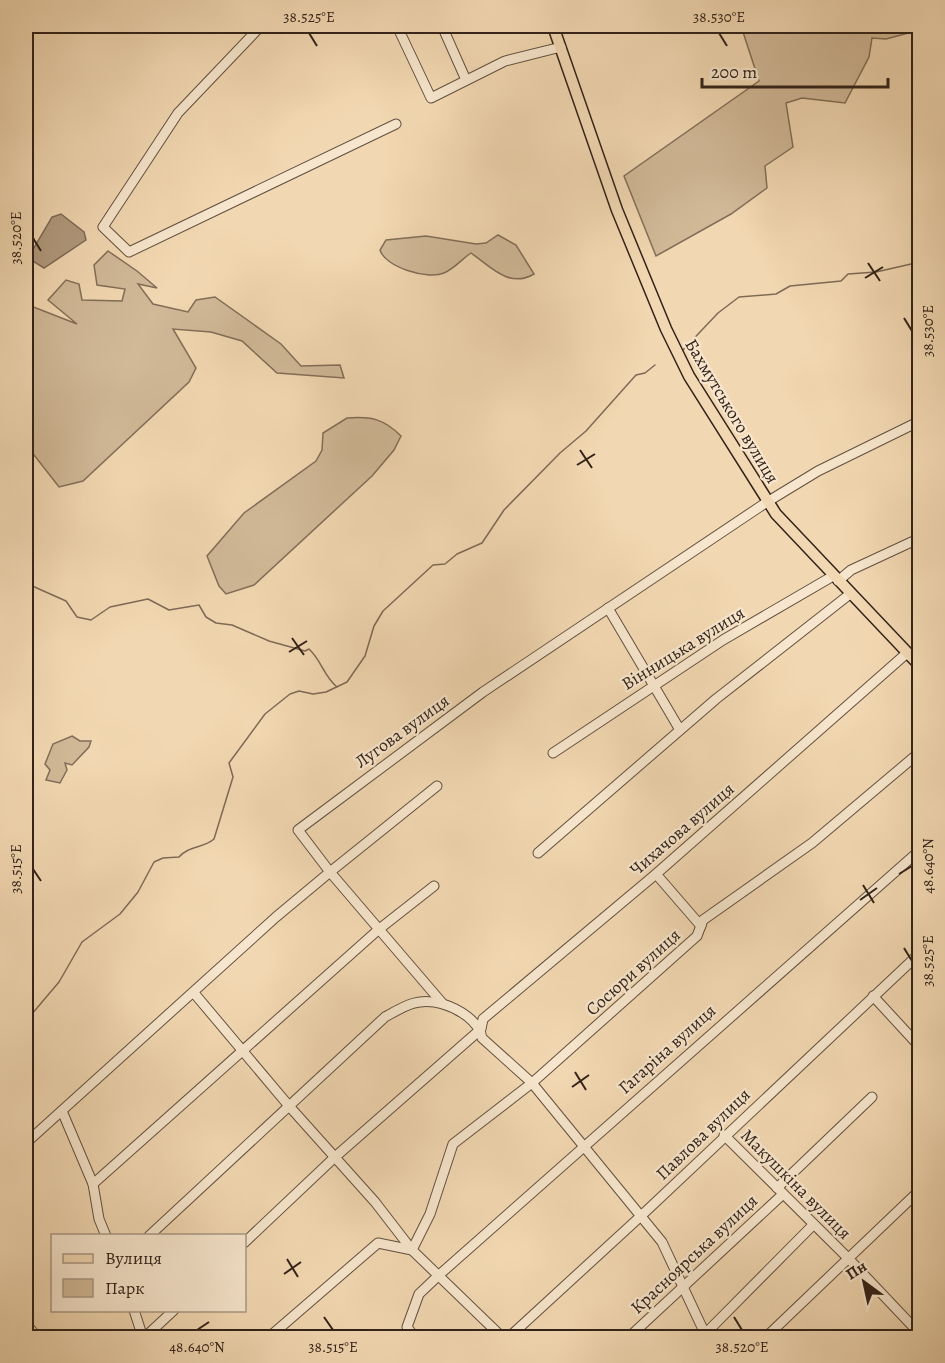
<svg xmlns="http://www.w3.org/2000/svg" width="945" height="1363" font-family="Alegreya,serif">
<style>
.green{fill:#d1b998;stroke:#826e58;stroke-width:1.5}
.water{fill:#b19a7e;stroke:#7e6a56;stroke-width:1.5}
.lines{fill:none;stroke-linecap:round;stroke-linejoin:round}
.stream{stroke:#7e6a56;stroke-width:1.5}
.minor-casing{stroke:#62503f;stroke-width:11}
.major-casing{stroke:#322219;stroke-width:13}
.minor{stroke:#f7e6cd;stroke-width:9}
.major{stroke:#f2d8b2;stroke-width:10}
.ticks{fill:none;stroke:#322219;stroke-width:2}
.labels{text-anchor:middle;dominant-baseline:central;stroke-width:4.5;stroke-linejoin:round;paint-order:stroke}
.street-label{font-size:18px;fill:#322219;stroke:#f7e6cd}
.neatline{fill:none;stroke:#322219;stroke-width:2}
.ticks-label{font-size:15px;text-anchor:middle;fill:#322219}
</style>
<rect width="100%" height="100%" fill="#f2d8b2"/>
<filter id="stains"><feTurbulence type="fractalNoise" baseFrequency=".00333" numOctaves="4"/><feColorMatrix values="0 0 0 0 .2 0 0 0 0 .09 0 0 0 0 .02 0 0 0 .5 -.17"/></filter>
<radialGradient id="worn" r=".72"><stop offset=".6" stop-color="#630" stop-opacity="0"/><stop offset="1" stop-color="#630" stop-opacity=".3"/></radialGradient>
<g class="green">
<polygon points="741,26 919,26 919,35 916,31 886,39 872,38 869,57 845,103 802,98 786,103 793,147 765,166 767,188 731,214 656,256 624,176 759,81"/>
<path d="M498,235L516,245L534,274C509,289 490,266 471,253C462,259 454,269 444,273C427,280 385,267 380,250L386,240L426,236L476,244L486,243Z"/>
<polygon points="108,251 137,271 157,288 138,284 153,304 188,312 196,300 215,297 281,344 301,366 340,365 344,378 277,373 242,341 211,332 173,329 196,368 189,382 83,481 59,487 31,451 26,449 26,304 77,324 48,300 66,280 79,284 82,300 122,301 125,289 97,285 94,265"/>
<path d="M347,418C371,416 384,419 401,436L394,450L372,476L254,585L226,594L219,586L207,556L244,513L316,461L322,450L323,433Z"/>
<polygon points="72,736 80,741 91,741 89,747 72,765 65,763 67,770 60,783 46,780 50,770 45,764 53,744"/>
</g>
<polygon class="water" points="61,214 84,232 86,240 44,268 28,258 52,217"/>
<g class="lines">
<g class="stream">
<polyline points="683,350 718,313 739,297 776,294 790,286 841,281 848,274 876,272 920,262"/>
<path d="M26,575L30,585L66,601L77,617L91,620L110,607L148,599L169,610L199,605L206,617L216,623L232,625L269,641L305,651L309,649C322,661 323,675 337,687"/>
<path d="M26,1021L59,982L82,942L120,914L138,892L154,862L163,858L179,857C188,846 204,848 214,839L233,777L229,763L265,714L290,694L299,691L313,694L326,692L347,682L365,656L374,626L383,611L433,565L445,564L457,554L482,543L504,510L560,453L586,431L636,375L645,373L655,365"/>
</g>
<defs>
<g id="minor">
<polyline points="261,26 178,113 103,227 129,252 396,124"/>
<polyline points="397,26 431,98 505,61 561,47"/>
<polyline points="442,26 466,80"/>
<polyline points="838,581 851,570 920,538"/>
<polyline points="608,608 680,730"/>
<polyline points="553,753 723,640 833,576"/>
<path d="M437,786L330,872L443,1004C459,1009 479,1021 482,1038L532,1083L662,1242L707,1338"/>
<polyline points="538,853 716,699 850,594"/>
<polyline points="656,874 701,926"/>
<polyline points="194,993 289,1106 375,1202 412,1250 503,1338"/>
<polyline points="873,996 920,1047"/>
<polyline points="62,1111 93,1184 99,1219 106,1236"/>
<polyline points="724,1135 847,1257 920,1334"/>
<polyline points="26,1143 276,917 330,872 298,830 483,692 767,502 818,471 920,421"/>
<polyline points="93,1184 378,930 434,886"/>
<polyline points="777,1188 872,1097"/>
<path d="M149,1236L385,1017C406,1005 419,997 443,1004"/>
<polyline points="244,1243 335,1157 481,1029 483,1019 656,874 907,653"/>
<polyline points="134,1310 143,1338"/>
<polyline points="26,1324 38,1338"/>
<polyline points="705,1334 813,1225"/>
<polyline points="144,1338 174,1310"/>
<polyline points="268,1338 378,1243 412,1250 430,1214 453,1144 532,1083 697,936 703,920 812,843 920,752"/>
<polyline points="415,1338 407,1327 419,1294 439,1275 920,850"/>
<polyline points="508,1338 642,1215 920,953"/>
<polyline points="628,1338 782,1195"/>
<polyline points="765,1338 920,1190"/>
</g>
<polyline id="major" points="553,26 617,210 666,329 689,376 776,514 920,666"/>
</defs>
<use href="#minor" class="minor-casing"/>
<use href="#major" class="major-casing"/>
<use href="#minor" class="minor"/>
<use href="#major" class="major"/>
</g>
<path class="ticks" d="M309,33L317,46M719,33L727,46M33,238L41,251M868,263L880,281M865,278L883,267M904,318L912,331M580,450L592,468M577,465L595,454M292,638L304,655M289,652L307,641M33,869L41,881M899,874L912,866M863,885L874,903M860,900L877,888M904,948L912,961M575,1072L586,1090M572,1087L589,1075M287,1259L298,1277M284,1274L301,1262M324,1317L333,1330M734,1317L742,1330M197,1330L209,1322"/>
<g class="labels">
<g class="street-label">
<text transform="translate(732 411) rotate(59)">Бахмутського вулиця</text>
<text transform="translate(683 648) rotate(-32)">Вінницька вулиця</text>
<text transform="translate(402 731) rotate(-36)">Лугова вулиця</text>
<text transform="translate(682 829) rotate(-41)">Чихачова вулиця</text>
<text transform="translate(633 972) rotate(-42)">Сосюри вулиця</text>
<text transform="translate(667 1049) rotate(-42)">Гагаріна вулиця</text>
<text transform="translate(703 1134) rotate(-44)">Павлова вулиця</text>
<text transform="translate(796 1184) rotate(45)">Макушкіна вулиця</text>
<text transform="translate(694 1254) rotate(-43)">Красноярська вулиця</text>
</g>
</g>
<rect width="945" height="1363" fill="none" stroke="#f2d8b2" stroke-width="66"/>
<rect x="51" y="1234" width="195" height="78" fill="#f7e6cd" stroke="#a89885" stroke-width="1.5"/>
<rect x="63" y="1254" width="30" height="9" fill="#f2d8b2" stroke="#a89885" stroke-width="1.5"/>
<text x="105" y="1264" font-size="18" fill="#322219">Вулиця</text>
<rect x="63" y="1279" width="30" height="18" fill="#d1b998" stroke="#a89885" stroke-width="1.5"/>
<text x="105" y="1294" font-size="18" fill="#322219">Парк</text>
<g transform="translate(864 1282) rotate(327)" stroke="#f7e6cd" stroke-width="4.5" paint-order="stroke">
<path d="M0-4.5L10 22L0 15L-10 22Z" fill="#322219"/>
<text y="-9" font-size="16" font-weight="bold" text-anchor="middle" fill="#322219">Пн</text>
</g>
<path d="M702 78v9h186v-9" fill="none" stroke="#322219" stroke-width="3"/>
<text x="711" y="78" font-size="18" fill="#322219" stroke="#f7e6cd" stroke-width="4.5" paint-order="stroke">200 m</text>
<rect x="33" y="33" width="879" height="1297" class="neatline"/>
<g class="ticks-label">
<text x="309" y="22">38.525°E</text>
<text x="719" y="22">38.530°E</text>
<text transform="translate(16 238) rotate(-90)" y="5">38.520°E</text>
<text transform="translate(928 331) rotate(-90)" y="5">38.530°E</text>
<text transform="translate(928 866) rotate(-90)" y="5">48.640°N</text>
<text transform="translate(16 869) rotate(-90)" y="5">38.515°E</text>
<text transform="translate(928 961) rotate(-90)" y="5">38.525°E</text>
<text x="197" y="1352">48.640°N</text>
<text x="333" y="1352">38.515°E</text>
<text x="742" y="1352">38.520°E</text>
</g>
<rect width="100%" height="100%" filter="url(#stains)"/>
<rect width="100%" height="100%" fill="url(#worn)"/>
</svg>
